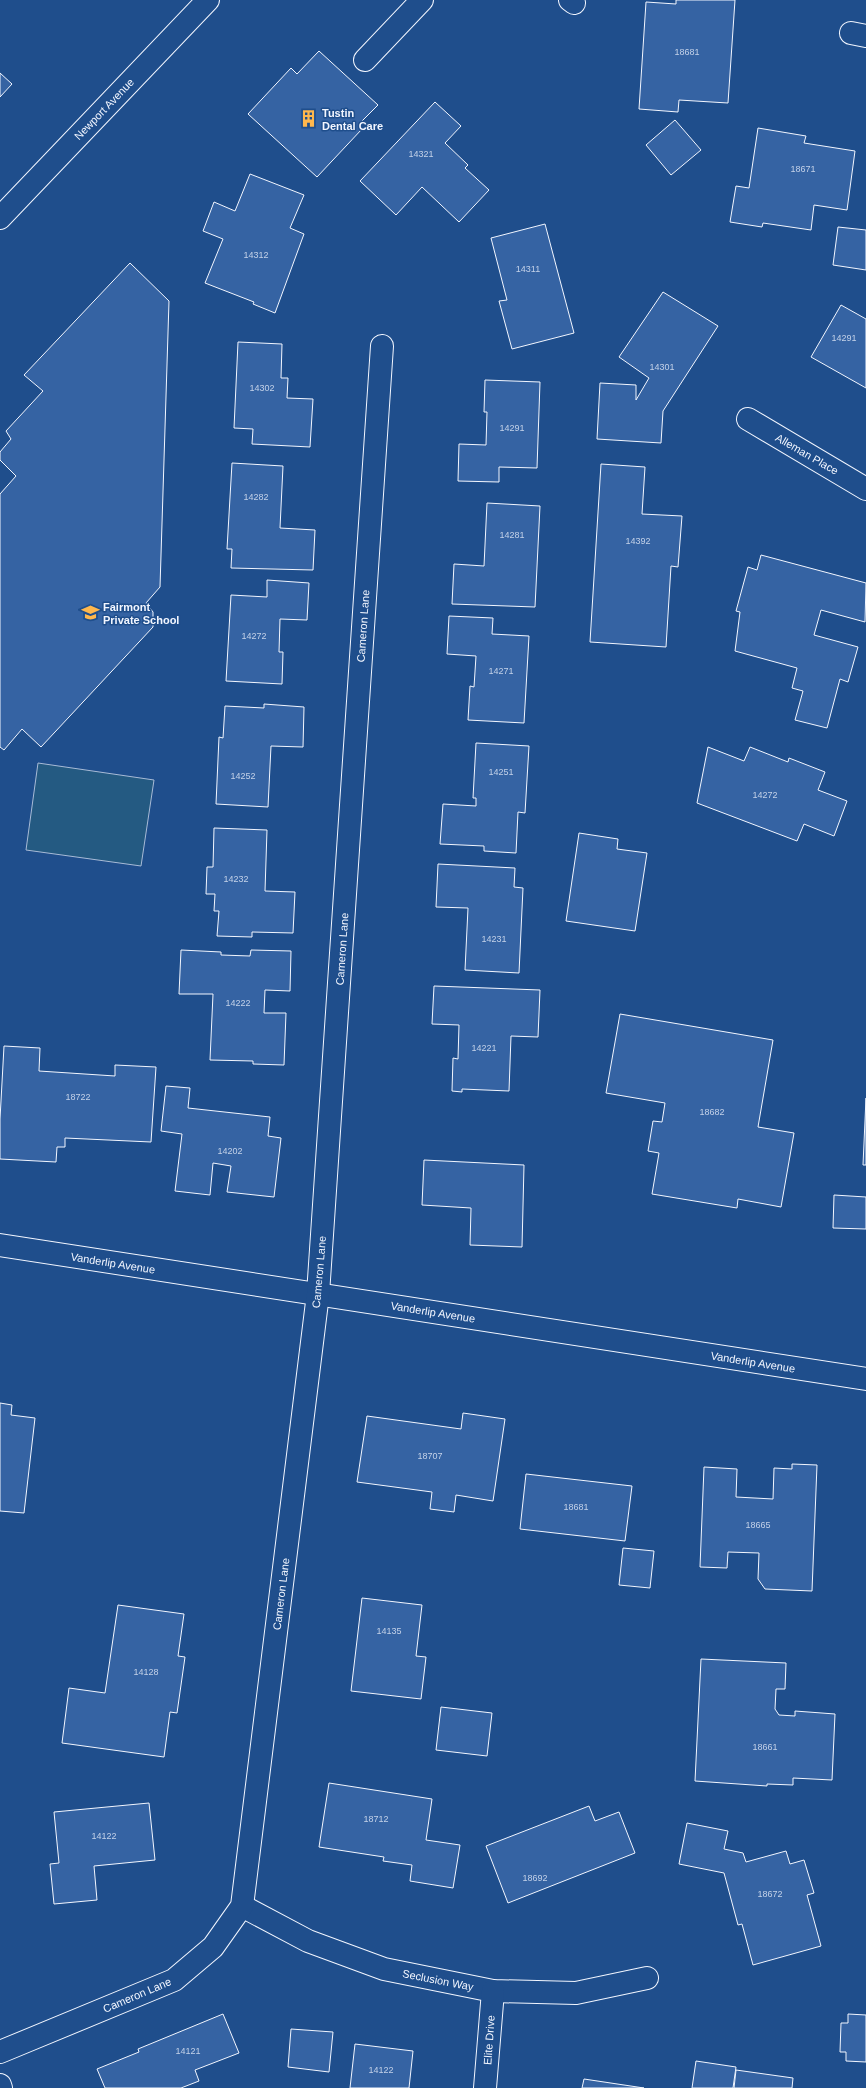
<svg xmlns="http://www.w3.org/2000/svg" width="866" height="2088" font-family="Helvetica,sans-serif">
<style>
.green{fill:#245a82;stroke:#a8bbd7}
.building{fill:#3563a3;stroke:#f2f6ff}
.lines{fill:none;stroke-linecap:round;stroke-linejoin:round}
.minor-casing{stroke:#f2f6ff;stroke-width:24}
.major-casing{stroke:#f2f6ff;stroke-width:24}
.minor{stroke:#1f4e8c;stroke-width:22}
.major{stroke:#1f4e8c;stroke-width:22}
.labels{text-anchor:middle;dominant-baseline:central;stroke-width:3;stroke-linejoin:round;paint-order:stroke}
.number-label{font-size:9px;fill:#c3d1e8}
.street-label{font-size:11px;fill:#f2f6ff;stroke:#1f4e8c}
.poi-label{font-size:11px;font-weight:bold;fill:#f2f6ff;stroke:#1f4e8c;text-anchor:start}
</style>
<rect width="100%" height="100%" fill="#1f4e8c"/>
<polygon class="green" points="38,763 154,780 141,866 26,850"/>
<g class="building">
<polygon points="676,0 735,0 728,103 679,100 678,112 639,109 646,2 676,4"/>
<polygon points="319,51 378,105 358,125 362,129 317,177 248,114 291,68 297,74"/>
<polygon points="0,73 12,84 0,97"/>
<polygon points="435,102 461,126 445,143 468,165 465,168 489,190 459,222 422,187 396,215 360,181"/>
<polygon points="675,120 701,150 671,175 646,145"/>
<polygon points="758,128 806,136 804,143 855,151 847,210 814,205 811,230 763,223 762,227 730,222 736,186 749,188"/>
<polygon points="250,174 304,195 290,228 304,234 275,313 253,304 254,302 205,283 223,239 203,231 214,202 235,211"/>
<polygon points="545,224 574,333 512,349 499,301 507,300 491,238"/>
<polygon points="838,227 866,230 866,270 833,265"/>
<polygon points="130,263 169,301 160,587 146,603 153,612 153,627 41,747 22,729 4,750 0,747 0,494 16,476 0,460 0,452 11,439 6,431 43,391 24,375"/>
<polygon points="663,292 718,326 663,411 661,443 597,439 600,383 636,385 636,400 649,378 619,357"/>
<polygon points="841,305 866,319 866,388 811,357"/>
<polygon points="238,342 282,344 281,378 288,378 287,398 313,399 310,447 252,444 253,429 234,428"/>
<polygon points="485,380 540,382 537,468 499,467 499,482 458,481 459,444 486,445 487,412 484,412"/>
<polygon points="232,463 283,466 280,528 315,530 313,570 231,568 232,549 227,549"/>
<polygon points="601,464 645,467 642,514 682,516 678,567 671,566 666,647 590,642"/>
<polygon points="487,503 540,506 535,607 452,604 454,564 484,566"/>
<polygon points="761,555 866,583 865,622 821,610 814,635 858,647 848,682 840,679 827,728 795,720 803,691 792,688 797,668 735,651 740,612 736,611 748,567 757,570"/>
<polygon points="267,580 309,583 307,620 280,619 279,652 283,652 282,684 226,681 231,595 267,597"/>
<polygon points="449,616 493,618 492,634 529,636 524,723 468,720 470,686 474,687 476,656 447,654"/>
<polygon points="264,704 304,707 303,747 271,746 268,807 216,804 219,737 223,738 225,706 264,708"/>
<polygon points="476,743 529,746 525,813 518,812 516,853 484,851 484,846 440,844 443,804 476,806 476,798 473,798"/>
<polygon points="708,747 744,761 750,747 788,762 789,758 825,772 818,790 847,801 834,836 804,824 797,841 697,803"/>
<polygon points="214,828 267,830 265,891 295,892 293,933 252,932 252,937 217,936 219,911 214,911 215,894 206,894 207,867 213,867"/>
<polygon points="579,833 618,839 617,849 647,853 635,931 566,921"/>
<polygon points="438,864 515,868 514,887 523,888 519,973 465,970 468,908 436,907"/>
<polygon points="181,950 221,952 221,955 250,956 251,950 291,951 290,991 265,990 264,1013 286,1013 284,1065 253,1064 253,1061 210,1060 213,994 179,994"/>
<polygon points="434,986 540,990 538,1037 511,1036 509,1091 462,1089 462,1092 452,1091 453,1058 458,1059 459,1025 432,1024"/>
<polygon points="620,1014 773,1040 758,1127 794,1133 781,1207 738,1199 737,1208 652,1194 659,1153 648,1151 653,1121 662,1122 665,1103 606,1093"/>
<polygon points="4,1046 40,1048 39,1071 115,1076 115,1065 156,1067 151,1142 65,1138 65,1147 57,1147 56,1162 0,1159 0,1119"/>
<polygon points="166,1086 190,1088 188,1108 270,1117 268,1136 281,1138 274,1197 227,1192 231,1166 213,1163 210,1195 175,1191 182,1134 161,1131"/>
<polygon points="866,1098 866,1165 863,1165"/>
<polygon points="424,1160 524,1165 522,1247 470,1245 471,1208 422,1205"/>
<polygon points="834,1195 866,1197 866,1229 833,1228"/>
<polygon points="0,1403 12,1405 11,1415 35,1418 24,1513 0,1511"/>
<polygon points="463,1413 505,1419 493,1501 456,1495 454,1512 430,1509 432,1492 357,1482 367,1416 461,1429"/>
<polygon points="792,1464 817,1465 812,1591 765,1589 758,1579 759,1553 728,1552 727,1568 700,1567 704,1467 737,1469 736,1497 773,1499 774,1468 792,1469"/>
<polygon points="526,1474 632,1486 625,1541 520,1529"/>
<polygon points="623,1548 654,1551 650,1588 619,1585"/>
<polygon points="362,1598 422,1605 416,1656 426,1657 421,1699 351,1691"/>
<polygon points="118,1605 184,1614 178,1656 185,1657 177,1713 170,1712 164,1757 62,1743 69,1688 105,1693"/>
<polygon points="701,1659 786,1663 785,1689 776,1689 775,1709 779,1715 795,1716 795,1711 835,1714 832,1780 793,1778 793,1785 767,1784 767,1786 695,1781"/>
<polygon points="441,1707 492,1713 487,1756 436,1750"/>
<polygon points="329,1783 432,1799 426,1840 460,1845 453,1888 410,1881 412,1865 383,1861 384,1857 319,1847"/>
<polygon points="149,1803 155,1860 94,1866 97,1900 54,1904 50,1864 59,1863 54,1812"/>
<polygon points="589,1806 595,1821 619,1812 635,1853 508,1903 486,1846"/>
<polygon points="687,1823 728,1831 724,1849 743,1853 746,1862 786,1851 790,1864 804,1860 814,1893 807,1895 821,1946 753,1965 742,1924 738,1925 724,1873 679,1864"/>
<polygon points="223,2014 239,2053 195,2070 199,2081 181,2088 105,2088 97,2069 139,2052 138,2049"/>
<polygon points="848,2014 866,2015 866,2062 846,2061 846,2052 840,2052 841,2023 848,2023"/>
<polygon points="291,2029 333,2032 329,2072 288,2067"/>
<polygon points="355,2044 413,2051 409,2088 350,2088"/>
<polygon points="696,2061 736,2067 733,2088 692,2088"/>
<polygon points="736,2070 793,2078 792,2088 734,2088"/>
<polygon points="584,2079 644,2088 582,2088"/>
</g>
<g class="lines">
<defs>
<g id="minor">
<polyline points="570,0 574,3"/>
<polyline points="851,33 866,36"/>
<polyline points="365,60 422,0"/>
<polyline points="748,419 866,489"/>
<polyline points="0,1245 866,1379"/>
<polyline points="242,1906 308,1941 384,1969 493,1991 576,1993 647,1978"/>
<polyline points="0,2052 174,1980 213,1947 242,1906 318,1294 382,346"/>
<polyline points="0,2085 1,2088"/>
<polyline points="485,2088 493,1991"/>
</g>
<polyline id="major" points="0,218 208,0"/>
</defs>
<use href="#minor" class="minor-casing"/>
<use href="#major" class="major-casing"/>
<use href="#minor" class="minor"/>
<use href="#major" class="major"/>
</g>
<defs>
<symbol id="building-bare" viewBox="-9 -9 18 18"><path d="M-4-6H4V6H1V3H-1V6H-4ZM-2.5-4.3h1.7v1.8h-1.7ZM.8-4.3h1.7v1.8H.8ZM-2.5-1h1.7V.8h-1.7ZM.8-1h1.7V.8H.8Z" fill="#ffb74d" stroke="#1f4e8c" stroke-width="2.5" paint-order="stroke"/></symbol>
<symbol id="school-bare" viewBox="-9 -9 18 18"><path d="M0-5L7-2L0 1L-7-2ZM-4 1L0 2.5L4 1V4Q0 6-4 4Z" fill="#ffb74d" stroke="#1f4e8c" stroke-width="2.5" paint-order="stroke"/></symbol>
</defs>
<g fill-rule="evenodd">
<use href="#building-bare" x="296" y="106" width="25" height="25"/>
<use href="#school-bare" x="78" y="600" width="25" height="25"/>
</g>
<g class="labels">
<g class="number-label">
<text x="687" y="52">18681</text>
<text x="421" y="154">14321</text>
<text x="803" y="169">18671</text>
<text x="256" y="255">14312</text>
<text x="528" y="269">14311</text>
<text x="844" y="338">14291</text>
<text x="662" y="367">14301</text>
<text x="262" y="388">14302</text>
<text x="512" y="428">14291</text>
<text x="256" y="497">14282</text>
<text x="512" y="535">14281</text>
<text x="638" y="541">14392</text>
<text x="254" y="636">14272</text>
<text x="501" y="671">14271</text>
<text x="501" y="772">14251</text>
<text x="243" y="776">14252</text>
<text x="765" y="795">14272</text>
<text x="236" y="879">14232</text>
<text x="494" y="939">14231</text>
<text x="238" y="1003">14222</text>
<text x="484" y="1048">14221</text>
<text x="78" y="1097">18722</text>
<text x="712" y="1112">18682</text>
<text x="230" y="1151">14202</text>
<text x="430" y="1456">18707</text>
<text x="576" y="1507">18681</text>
<text x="758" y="1525">18665</text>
<text x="389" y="1631">14135</text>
<text x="146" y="1672">14128</text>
<text x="765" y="1747">18661</text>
<text x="376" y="1819">18712</text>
<text x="104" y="1836">14122</text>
<text x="535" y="1878">18692</text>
<text x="770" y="1894">18672</text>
<text x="188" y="2051">14121</text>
<text x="381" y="2070">14122</text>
</g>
<g class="street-label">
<text transform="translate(104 109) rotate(-46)">Newport Avenue</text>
<text transform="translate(807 454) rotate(30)">Alleman Place</text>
<text transform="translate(363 626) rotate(-86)">Cameron Lane</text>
<text transform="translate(342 949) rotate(-86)">Cameron Lane</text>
<text transform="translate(113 1263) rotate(9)">Vanderlip Avenue</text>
<text transform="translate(319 1272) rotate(-85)">Cameron Lane</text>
<text transform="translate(433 1312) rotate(9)">Vanderlip Avenue</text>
<text transform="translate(753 1362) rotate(9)">Vanderlip Avenue</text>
<text transform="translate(281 1594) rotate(-83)">Cameron Lane</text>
<text transform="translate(438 1980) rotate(11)">Seclusion Way</text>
<text transform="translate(137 1995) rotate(-23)">Cameron Lane</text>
<text transform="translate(489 2040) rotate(-86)">Elite Drive</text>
</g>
<g class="poi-label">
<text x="322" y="113">Tustin<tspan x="322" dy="13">Dental Care</tspan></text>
<text x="103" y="607">Fairmont<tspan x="103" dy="13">Private School</tspan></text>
</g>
</g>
</svg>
